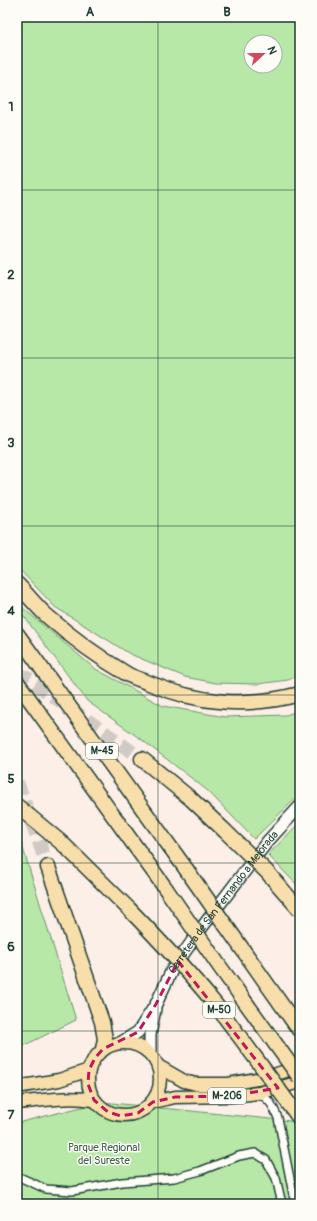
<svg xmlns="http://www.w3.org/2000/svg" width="317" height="1221" font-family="Pangolin,sans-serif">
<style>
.green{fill:#b7e8a7;stroke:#6b926e;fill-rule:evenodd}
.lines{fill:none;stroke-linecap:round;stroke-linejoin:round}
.highway-tunnel{stroke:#cfcbc4;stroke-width:14;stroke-dasharray:14 7;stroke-linecap:butt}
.street-casing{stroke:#1f3d34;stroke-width:10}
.secondary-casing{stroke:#1f3d34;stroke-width:14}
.primary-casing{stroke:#1f3d34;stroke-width:15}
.highway-casing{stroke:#1f3d34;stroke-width:17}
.street{stroke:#fdfcf7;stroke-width:7}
.secondary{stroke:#fdfcf7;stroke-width:11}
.primary{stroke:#f8deab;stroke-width:12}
.highway{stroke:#f8deab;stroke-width:14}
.highway-bridge-casing{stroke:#1f3d34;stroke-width:17;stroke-linecap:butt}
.highway-bridge{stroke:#f8deab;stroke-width:14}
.marked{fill:none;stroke:#c2185b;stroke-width:3;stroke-dasharray:8 5;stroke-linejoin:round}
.grid{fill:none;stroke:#1f3d34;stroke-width:1;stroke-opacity:0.55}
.labels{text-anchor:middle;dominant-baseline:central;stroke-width:3;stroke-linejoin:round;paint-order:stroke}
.shield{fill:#fdfcf7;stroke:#62766e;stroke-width:1}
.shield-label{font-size:10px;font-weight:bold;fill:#1f3d34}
.street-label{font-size:11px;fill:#1f3d34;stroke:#fdfcf7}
.park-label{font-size:11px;fill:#3d5f4b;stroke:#fdfcf7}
.neatline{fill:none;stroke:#1f3d34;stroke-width:1.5}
.grid-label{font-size:13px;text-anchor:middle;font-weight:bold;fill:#1f3d34}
</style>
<rect width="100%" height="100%" fill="#fbefe8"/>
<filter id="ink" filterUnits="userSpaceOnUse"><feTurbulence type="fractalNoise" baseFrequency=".025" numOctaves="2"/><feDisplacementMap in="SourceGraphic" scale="8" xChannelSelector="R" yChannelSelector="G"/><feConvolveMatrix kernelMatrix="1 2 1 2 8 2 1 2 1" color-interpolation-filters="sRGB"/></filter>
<g filter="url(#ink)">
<g class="green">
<path d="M17,17H300V675L288,680L258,684L216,683L185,677L130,654L55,607L17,567ZM251,42H275V66H251Z"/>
<polygon points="17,603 94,668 163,706 225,717 286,715 300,710 300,794 254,839 208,791 142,740 87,701 17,607"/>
<polygon points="300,822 300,888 268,855"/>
<polygon points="17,829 76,1020 17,1049"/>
<polygon points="102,1102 300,1122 300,1204 17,1204 17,1123"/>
</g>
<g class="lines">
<g class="highway-tunnel">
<polyline points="17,673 29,679 142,759"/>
<polyline points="17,782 48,867"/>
</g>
<defs>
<g id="street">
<path d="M259,1093C271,1101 273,1106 278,1118L295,1204"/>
<polyline points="17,1176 46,1189 72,1191 122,1182 174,1178 200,1171 239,1156 255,1153 266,1160 276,1178 282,1204"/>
</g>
<g id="secondary">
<path id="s1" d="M120,1043L138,1032L156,1004L172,970L200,930L267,842L300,806"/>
<polyline points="150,1053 150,1035 155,1009"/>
</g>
<g id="primary">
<circle cx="124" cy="1079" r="36"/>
<polyline points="158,1066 184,1081 196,1084 228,1084 268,1077 300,1066"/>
<polyline points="17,1087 59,1080 89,1070"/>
<polyline points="153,1102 175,1097 231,1096 259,1093 300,1082"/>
<path d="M17,1103C42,1100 69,1096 94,1100"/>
</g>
<g id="highway">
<path d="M17,584C27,594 36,606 46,615C71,637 98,657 127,674C134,678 142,680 149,683C199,704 247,708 300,694"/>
<polyline points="17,634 186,869"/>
<polyline points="17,682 166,889"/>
<polyline points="142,759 191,799 224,830"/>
<polyline points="17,806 63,844 129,909"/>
<polyline points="48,867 102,1022 105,1039 103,1049"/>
</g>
</defs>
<use href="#street" class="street-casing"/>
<use href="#secondary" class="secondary-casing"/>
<use href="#primary" class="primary-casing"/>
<use href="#highway" class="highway-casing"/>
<use href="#street" class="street"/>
<use href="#secondary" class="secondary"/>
<use href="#primary" class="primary"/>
<use href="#highway" class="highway"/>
<defs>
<g id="highway-bridge">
<polyline points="224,830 267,872 300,910"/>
<polyline points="186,869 300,1031"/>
<polyline points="166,889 220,967 300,1078"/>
<path d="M129,909C159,940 188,971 215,1004C244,1042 272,1080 300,1119"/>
</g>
</defs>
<use href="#highway-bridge" class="highway-bridge-casing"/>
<use href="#highway-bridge" class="highway-bridge"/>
</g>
</g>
<path class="marked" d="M178,961L278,1088L231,1096L175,1097L153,1102L138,1113L121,1116L108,1112L94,1100L88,1084L89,1070L95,1058L103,1049L138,1032L156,1004Z"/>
<path class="grid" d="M158,17V1204M17,190H300M17,358H300M17,526H300M17,695H300M17,863H300M17,1031H300"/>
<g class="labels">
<g class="shield">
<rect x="86" y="743" width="32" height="16" rx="3"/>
<rect x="203" y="1002" width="32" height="16" rx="3"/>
<rect x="208" y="1088" width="38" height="16" rx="3"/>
</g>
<g class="shield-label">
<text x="102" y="751">M-45</text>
<text x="219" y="1010">M-50</text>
<text x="227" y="1096">M-206</text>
</g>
<g class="street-label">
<text stroke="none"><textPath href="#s1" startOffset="177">Carretera de San Fernando a Mejorada</textPath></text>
</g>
<g class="park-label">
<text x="104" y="1147">Parque Regional<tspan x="104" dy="13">del Sureste</tspan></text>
</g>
</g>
<rect width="317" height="1221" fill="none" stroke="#fdfcf7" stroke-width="44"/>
<g transform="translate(263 54) rotate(68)"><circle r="19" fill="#fdfcf7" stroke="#a4b0a9"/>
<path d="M0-3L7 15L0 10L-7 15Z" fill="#d1495b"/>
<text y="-6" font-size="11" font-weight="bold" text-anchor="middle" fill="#1f3d34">N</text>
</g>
<rect x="22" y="22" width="273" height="1177" class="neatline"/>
<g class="grid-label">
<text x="90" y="16">A</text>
<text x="227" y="16">B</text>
<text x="11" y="111">1</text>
<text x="11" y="279">2</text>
<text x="11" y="447">3</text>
<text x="11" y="615">4</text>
<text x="11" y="783">5</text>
<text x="11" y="951">6</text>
<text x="11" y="1119">7</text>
</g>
</svg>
